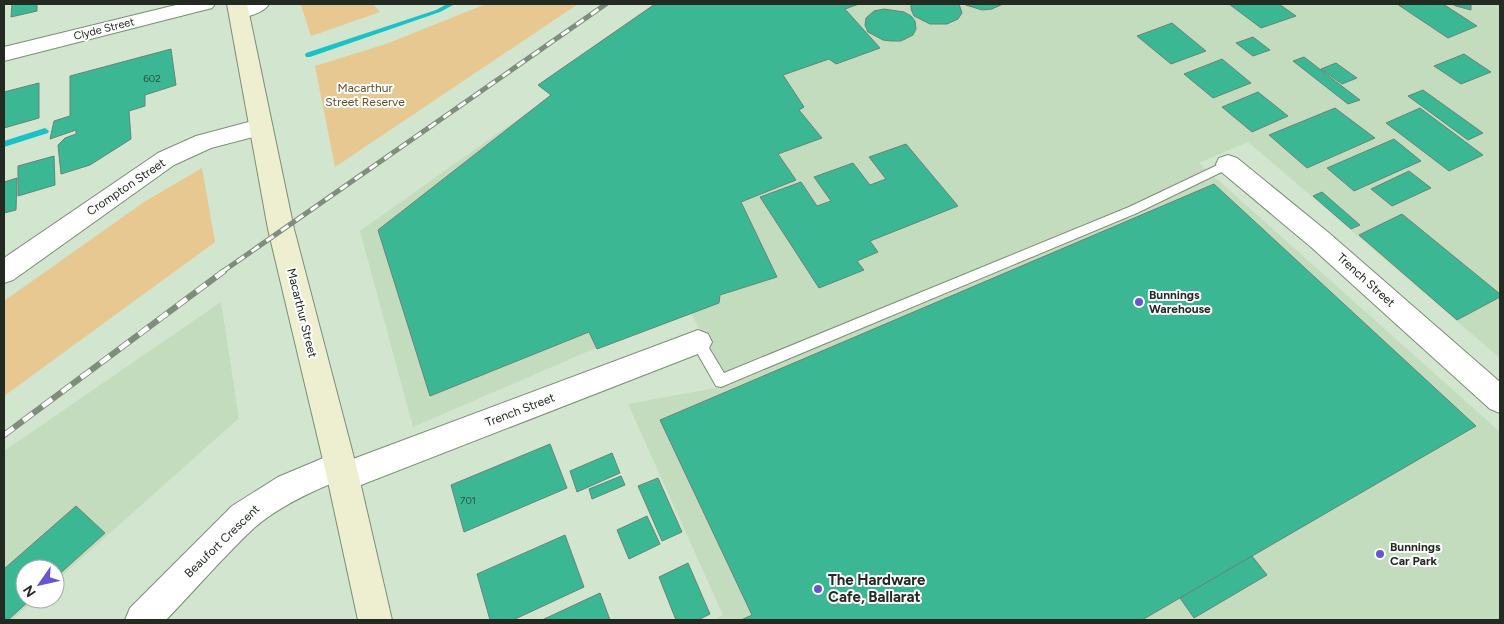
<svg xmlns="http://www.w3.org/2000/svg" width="1504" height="624" font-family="Figtree,sans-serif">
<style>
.built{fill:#c3dcbe}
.green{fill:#e6c890}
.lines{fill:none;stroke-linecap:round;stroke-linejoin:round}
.stream{fill:#1ac2c7;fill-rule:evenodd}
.building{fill:#3bb893;stroke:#668479}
.service-casing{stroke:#7c8e78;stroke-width:2}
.minor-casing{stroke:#7c8e78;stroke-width:2}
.secondary-casing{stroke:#7c8e78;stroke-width:2}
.service{fill:#fff;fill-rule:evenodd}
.minor{fill:#fff;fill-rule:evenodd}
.secondary{fill:#eeefd0;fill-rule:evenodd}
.rail-far1-casing{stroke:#7f8d7c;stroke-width:5}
.rail-casing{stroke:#7f8d7c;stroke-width:6}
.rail-far1{stroke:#fff;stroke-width:3;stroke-dasharray:9;stroke-linecap:butt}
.rail{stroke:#fff;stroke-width:4.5;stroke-dasharray:12;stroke-linecap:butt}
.poi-dot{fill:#6555ce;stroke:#fff;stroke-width:2}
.labels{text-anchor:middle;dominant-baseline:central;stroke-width:4;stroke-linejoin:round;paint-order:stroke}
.number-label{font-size:10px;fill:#284e3e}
.far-street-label{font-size:11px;fill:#222a21;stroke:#fff}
.park-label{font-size:12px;fill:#624e28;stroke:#fff}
.street-label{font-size:12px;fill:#222a21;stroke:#fff}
.poi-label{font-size:12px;font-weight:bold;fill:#222a21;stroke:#fff;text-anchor:start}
.near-poi-label{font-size:15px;font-weight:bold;fill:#222a21;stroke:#fff;text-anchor:start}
</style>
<rect width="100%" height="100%" fill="#d2e5ce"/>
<g class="built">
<polygon points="680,4 1500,4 1500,358 1248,142 1199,163 1500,432 1500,620 715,620 723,615 628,404 731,385 688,308 413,427 360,231"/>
<polygon points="221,302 239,418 55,582 55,569 25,569 25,599 36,599 12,620 4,620 4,451"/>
</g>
<g class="green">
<polygon points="305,4 373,4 380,12 311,36 301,5"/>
<polygon points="486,4 578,4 335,167 315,66 386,44"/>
<polygon points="202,168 215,242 4,396 4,301 144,202"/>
</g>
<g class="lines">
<g class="stream">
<polygon points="447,4 455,4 440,12 310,57 306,57 305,55 306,53 436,10"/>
<polygon points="45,128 49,131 48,133 4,147 4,141"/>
</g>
</g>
<g class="building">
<polygon points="12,4 37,4 37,11 11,17"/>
<polygon points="655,4 859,4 845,9 880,48 836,64 829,59 783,75 804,107 799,110 822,138 778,154 796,180 741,202 777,277 720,295 719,303 597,349 589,332 430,396 378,230 551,95 538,85"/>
<polygon points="911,4 959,4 962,13 958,19 947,24 930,24 914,16 911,9"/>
<polygon points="963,4 1003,4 992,9 982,10"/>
<polygon points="1229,4 1279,4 1296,16 1261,28"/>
<polygon points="1397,4 1443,4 1477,26 1448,38"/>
<polygon points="1452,4 1471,4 1471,10 1456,6"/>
<polygon points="884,9 904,12 911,16 915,21 916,29 913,35 901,41 891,41 883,40 868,32 865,25 866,18 874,11"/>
<polygon points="1172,23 1206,51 1171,64 1137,36"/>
<polygon points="1253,37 1270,50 1253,56 1236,43"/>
<polygon points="171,49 176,85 145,95 145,106 129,111 131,139 90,165 61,174 58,145 65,138 76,134 76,130 50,139 54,121 70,116 70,76"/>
<polygon points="1464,54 1491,72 1461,84 1434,66"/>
<polygon points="1304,57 1360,100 1348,104 1293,61"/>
<polygon points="1222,59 1251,83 1213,98 1184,74"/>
<polygon points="1336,63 1357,78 1342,84 1321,69"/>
<polygon points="39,83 39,118 4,128 4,92"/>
<polygon points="1423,90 1483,133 1468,140 1408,96"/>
<polygon points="1258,92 1288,116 1252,132 1222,107"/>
<polygon points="1335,108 1375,138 1307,168 1269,135"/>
<polygon points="1420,108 1483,155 1449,171 1386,123"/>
<polygon points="1394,139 1421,161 1354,191 1327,168"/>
<polygon points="906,144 958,206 870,241 878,252 857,261 864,270 819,288 760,197 801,182 817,206 831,201 814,177 853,163 870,185 886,179 869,157"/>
<polygon points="54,156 55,185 18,196 18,166"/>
<polygon points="1409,171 1431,188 1392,206 1371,189"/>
<polygon points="17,178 16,210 4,213 4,182"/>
<polygon points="1214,184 1476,426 1142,620 741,620 752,615 660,420"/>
<polygon points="1322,192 1360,225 1351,229 1313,196"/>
<polygon points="1402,214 1500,294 1500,297 1457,320 1359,235"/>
<polygon points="550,444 567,488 464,532 451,485"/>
<polygon points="612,453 620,473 577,492 570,471"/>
<polygon points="621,476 625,485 592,499 589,489"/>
<polygon points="658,478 682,532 662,541 638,486"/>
<polygon points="76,506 105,533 55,578 55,569 25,569 25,599 31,599 8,620 4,620 4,569"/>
<polygon points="647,516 660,544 629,559 617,530"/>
<polygon points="565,535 584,587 513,620 490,620 477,574"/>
<polygon points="1252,556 1267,575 1194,618 1180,598"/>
<polygon points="688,563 710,614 698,620 676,620 659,577"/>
<polygon points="600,593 610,620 542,620"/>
</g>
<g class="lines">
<defs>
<polygon id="service" points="1228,160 1232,161 1234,164 1232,167 1137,213 721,387 716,386 691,342 693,338 698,336 703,338 724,373 1129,207"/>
<g id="minor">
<polygon points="180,4 215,4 212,8 4,61 4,47"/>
<path d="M241,4H269C263,14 243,19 232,17L229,12L232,7Z"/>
<polygon points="260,119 268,121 272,127 268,133 211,148 174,165 13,280 4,283 4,258 158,153 196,136"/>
<polygon points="1228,155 1237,158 1329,233 1500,382 1500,413 1490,409 1311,247 1219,170 1216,164 1219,158"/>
<path d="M698,330L708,334L712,342L708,350L343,492L332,487L330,484C304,495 276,509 254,528C223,557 195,590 166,620H125L130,608L232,506L278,477L340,451L351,455L353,459Z"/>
</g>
<polygon id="secondary" points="227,4 247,4 294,229 359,477 392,620 358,620 327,477 268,229"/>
</defs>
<use href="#service" class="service-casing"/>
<use href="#minor" class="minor-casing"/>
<use href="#secondary" class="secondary-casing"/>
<use href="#service" class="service"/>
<use href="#minor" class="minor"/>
<use href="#secondary" class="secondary"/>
<defs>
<polyline id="rail-far1" points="222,272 606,4"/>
<polyline id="rail" points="4,435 224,271"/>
</defs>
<use href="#rail-far1" class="rail-far1-casing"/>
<use href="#rail" class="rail-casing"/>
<use href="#rail-far1" class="rail-far1"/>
<use href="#rail" class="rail"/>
</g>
<g class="poi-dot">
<circle cx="1139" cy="302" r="5"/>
<circle cx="1380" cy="554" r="5"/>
<circle cx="818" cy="589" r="5"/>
</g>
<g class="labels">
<g class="number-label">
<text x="152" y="78">602</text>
<text x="468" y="500">701</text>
</g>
<g class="far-street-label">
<text transform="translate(104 29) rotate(-14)">Clyde Street</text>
</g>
<g class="park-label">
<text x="365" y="88">Macarthur<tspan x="365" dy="14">Street Reserve</tspan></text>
</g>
<g class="street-label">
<text transform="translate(126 187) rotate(-34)">Crompton Street</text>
<text transform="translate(1366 280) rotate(42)">Trench Street</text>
<text transform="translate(302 313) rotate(76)">Macarthur Street</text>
<text transform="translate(520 410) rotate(-21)">Trench Street</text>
<text transform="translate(222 541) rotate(-44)">Beaufort Crescent</text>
</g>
<g class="poi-label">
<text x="1149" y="295">Bunnings<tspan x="1149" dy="14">Warehouse</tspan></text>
<text x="1390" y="547">Bunnings<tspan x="1390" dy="14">Car Park</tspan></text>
</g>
<g class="near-poi-label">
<text x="828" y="580">The Hardware<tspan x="828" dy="17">Cafe, Ballarat</tspan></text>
</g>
</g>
<rect width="1504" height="624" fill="none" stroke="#222a21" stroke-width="10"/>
<g transform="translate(40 584) rotate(236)"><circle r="24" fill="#ffffff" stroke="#a7aaa6"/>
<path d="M0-4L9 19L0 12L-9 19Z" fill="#6555ce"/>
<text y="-8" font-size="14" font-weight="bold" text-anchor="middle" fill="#222a21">N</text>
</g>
</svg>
